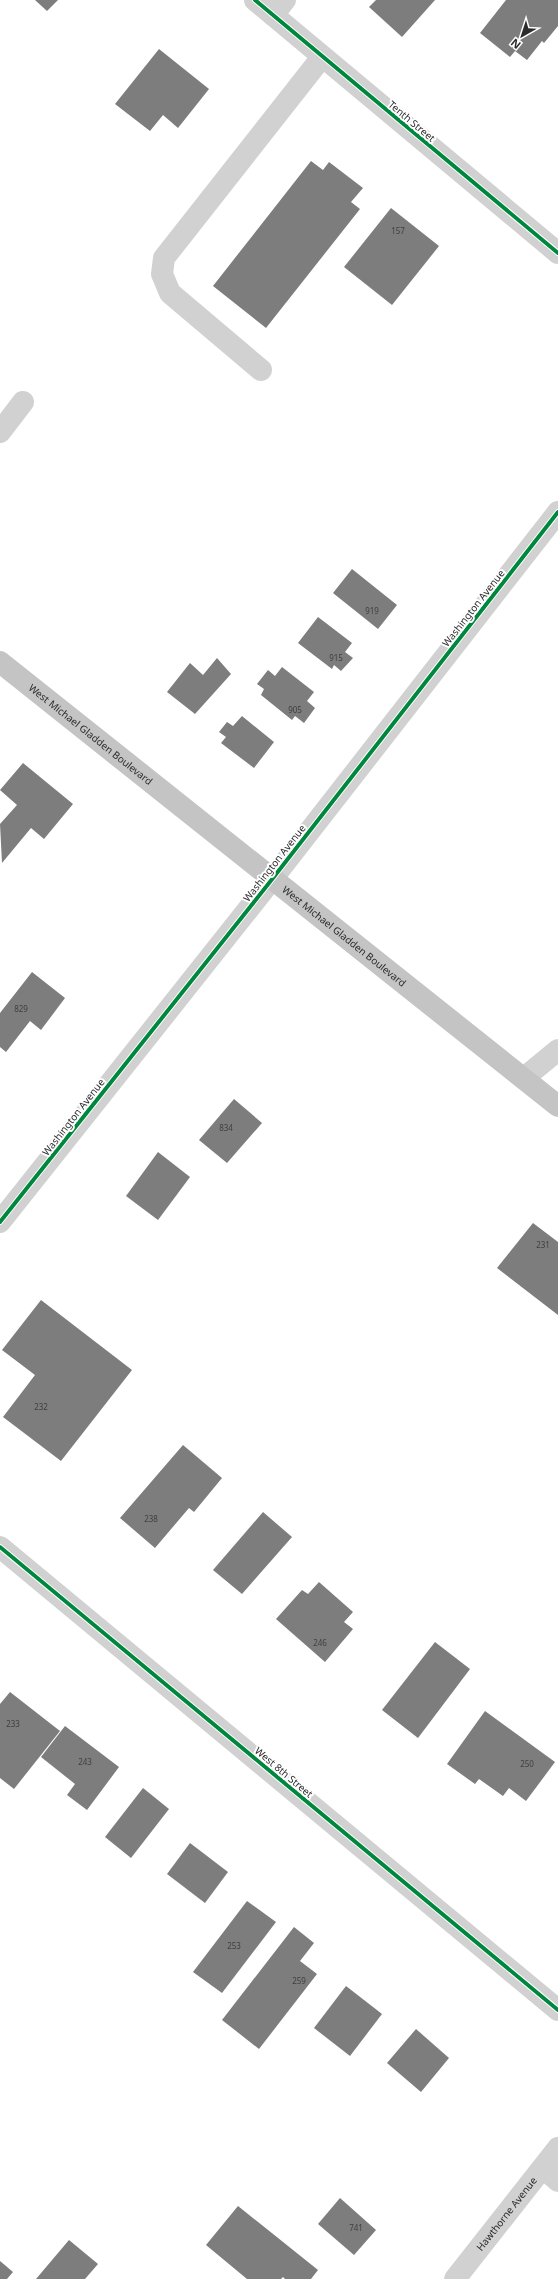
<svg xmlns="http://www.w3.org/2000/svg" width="558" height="2279" font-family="'Noto Sans',sans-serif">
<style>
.building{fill:#7d7d7d}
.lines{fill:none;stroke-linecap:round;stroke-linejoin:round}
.minor{stroke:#d1d1d1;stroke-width:22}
.major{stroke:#c4c4c4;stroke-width:22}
.cycleway-casing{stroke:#fff;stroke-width:6}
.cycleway{stroke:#00873e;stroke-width:4}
.labels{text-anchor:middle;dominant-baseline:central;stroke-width:4;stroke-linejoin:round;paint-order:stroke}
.number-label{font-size:8px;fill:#404040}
.street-label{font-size:10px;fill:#2c2c2c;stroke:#fff}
</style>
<rect width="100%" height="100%" fill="#fff"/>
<g class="building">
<polygon points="35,0 58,0 47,11"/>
<polygon points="376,0 435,0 402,37 369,7"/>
<polygon points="506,0 558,0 558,26 544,43 542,41 527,60 515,51 510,57 480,33"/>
<polygon points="159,49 209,89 178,128 163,115 150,131 115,104"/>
<polygon points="311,161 323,170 329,162 363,188 351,202 360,209 266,328 213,286"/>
<polygon points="391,208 439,246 392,305 344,267"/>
<polygon points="352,569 397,605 378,629 333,593"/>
<polygon points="318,617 352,643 345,652 353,658 341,671 334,665 332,669 298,643"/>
<polygon points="217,658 231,674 195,714 167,692 190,663 203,675"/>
<polygon points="282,667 314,692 307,701 315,708 304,723 295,716 292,720 261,695 264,689 257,684 268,670 275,676"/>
<polygon points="242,716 274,742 254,768 221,743 226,737 219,732 227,722 233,726"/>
<polygon points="23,763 73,804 44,839 31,828 2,863 0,824 17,805 0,790"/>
<polygon points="32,972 65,998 41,1030 30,1021 6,1052 0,1047 0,1013"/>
<polygon points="234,1099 262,1123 227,1163 199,1140"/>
<polygon points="158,1152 190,1177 158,1220 126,1196"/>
<polygon points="533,1223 558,1242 558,1315 497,1268"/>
<polygon points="41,1300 132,1370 61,1461 3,1417 35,1375 2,1350"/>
<polygon points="183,1445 222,1478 194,1512 189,1508 155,1548 120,1518"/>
<polygon points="263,1512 292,1537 242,1594 213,1570"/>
<polygon points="319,1582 353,1612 344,1622 353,1629 325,1662 276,1619 302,1590 308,1594"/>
<polygon points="435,1642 470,1669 418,1738 382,1710"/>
<polygon points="10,1692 60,1731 14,1789 0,1778 0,1704"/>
<polygon points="485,1711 555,1762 526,1801 509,1788 503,1796 479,1779 475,1784 447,1764"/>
<polygon points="65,1726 119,1767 87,1810 67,1795 75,1784 41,1757"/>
<polygon points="143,1788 169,1809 131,1858 105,1837"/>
<polygon points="190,1843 228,1872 205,1903 167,1874"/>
<polygon points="247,1901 276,1922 222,1993 193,1972"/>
<polygon points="294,1927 314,1943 300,1961 317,1974 259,2049 222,2020"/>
<polygon points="346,1986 382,2014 350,2056 314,2028"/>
<polygon points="416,2029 449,2058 421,2092 387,2063"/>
<polygon points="340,2198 376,2230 354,2255 318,2224"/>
<polygon points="238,2206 318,2270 311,2279 285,2279 283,2277 281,2279 247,2279 206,2245"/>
<polygon points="69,2240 98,2264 85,2279 36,2279"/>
<polygon points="0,2261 13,2272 7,2279 0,2279"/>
</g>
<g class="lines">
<g class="minor">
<polyline points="255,0 558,253"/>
<polyline points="273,15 285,0"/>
<polyline points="261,370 170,293 162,274 164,258 322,57"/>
<polyline points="0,432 23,402"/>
<polyline points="524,1078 558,1050"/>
<polyline points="0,1222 273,878 558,512"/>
<polyline points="0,1547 558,2010"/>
<polyline points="543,2168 558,2181"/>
<path id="s1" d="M455,2279L558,2148"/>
</g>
<path class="major" id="s2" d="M0,662L558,1106"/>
<defs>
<g id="cycleway">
<polyline points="255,0 558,253"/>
<polyline points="0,1222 273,878 558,512"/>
<polyline points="0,1547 558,2010"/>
</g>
</defs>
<use href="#cycleway" class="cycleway-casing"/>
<use href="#cycleway" class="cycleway"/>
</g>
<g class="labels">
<g class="number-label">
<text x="398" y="230">157</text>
<text x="372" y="610">919</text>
<text x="336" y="657">915</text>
<text x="295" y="709">905</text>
<text x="21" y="1008">829</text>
<text x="226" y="1127">834</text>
<text x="543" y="1244">231</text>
<text x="41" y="1406">232</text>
<text x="151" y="1518">238</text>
<text x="320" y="1642">246</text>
<text x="13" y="1723">233</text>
<text x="85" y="1761">243</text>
<text x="527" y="1763">250</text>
<text x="234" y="1945">253</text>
<text x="299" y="1980">259</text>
<text x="356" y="2227">741</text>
</g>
<g class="street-label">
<text transform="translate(412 121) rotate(40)">Tenth Street</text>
<text transform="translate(473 608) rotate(-52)">Washington Avenue</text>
<text stroke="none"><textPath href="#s2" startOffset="116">West Michael Gladden Boulevard</textPath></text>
<text transform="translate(274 863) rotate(-52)">Washington Avenue</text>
<text stroke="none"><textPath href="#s2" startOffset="440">West Michael Gladden Boulevard</textPath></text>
<text transform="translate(73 1117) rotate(-52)">Washington Avenue</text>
<text transform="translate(284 1772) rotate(40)">West 8th Street</text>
<text stroke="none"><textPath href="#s1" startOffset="83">Hawthorne Avenue</textPath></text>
</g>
</g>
<g transform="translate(522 36) rotate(219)" stroke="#ffffff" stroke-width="3" paint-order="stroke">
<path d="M0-3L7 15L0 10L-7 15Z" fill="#2c2c2c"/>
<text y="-6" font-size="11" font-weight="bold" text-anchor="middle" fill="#2c2c2c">N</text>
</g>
</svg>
